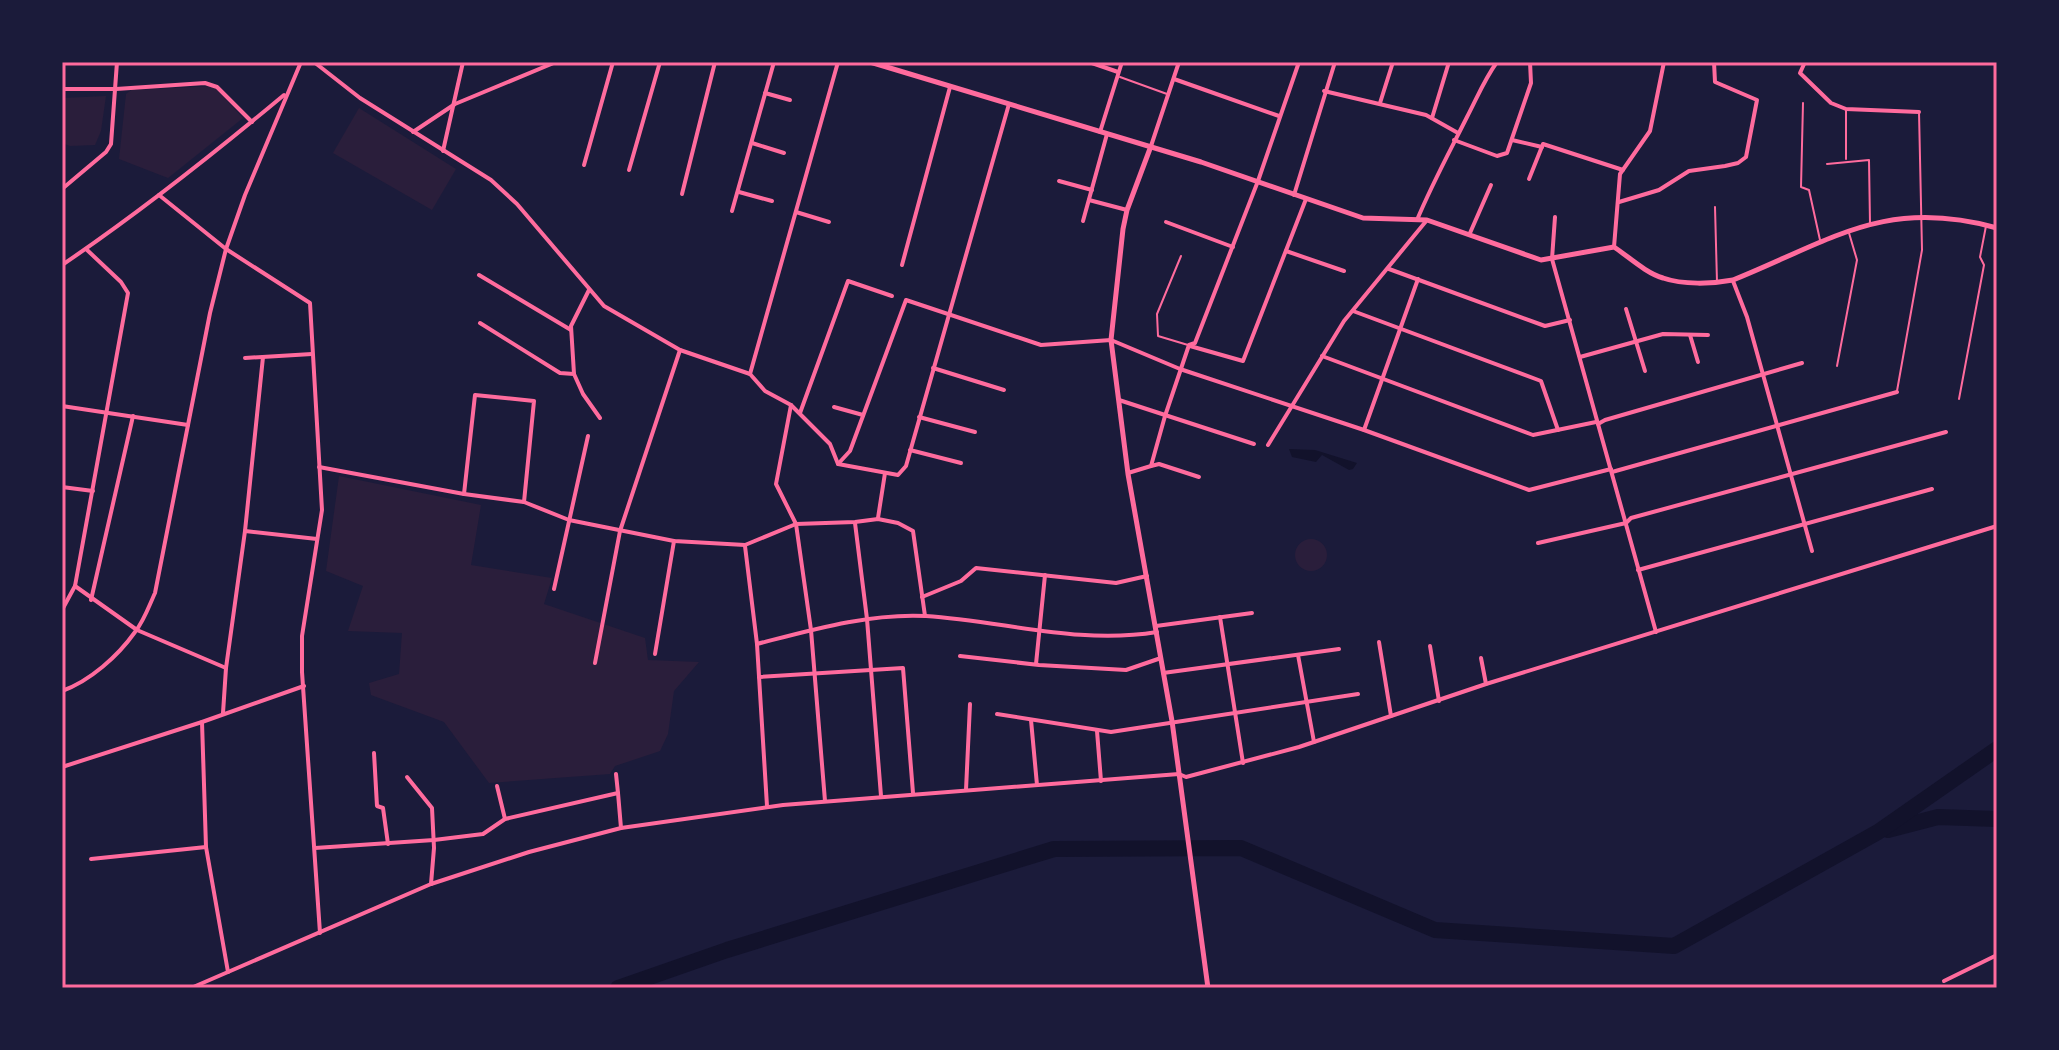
<svg xmlns="http://www.w3.org/2000/svg" width="2059" height="1050" font-family="Arial,sans-serif">
<style>
.green{fill:#2a1e3b}
.water{fill:#12122b}
.lines{fill:none;stroke-linecap:round;stroke-linejoin:round}
.river{stroke:#12122b;stroke-width:16}
.service{stroke:#ff6b9d;stroke-width:2}
.minor{stroke:#ff6b9d;stroke-width:4}
.tertiary{stroke:#ff6b9d;stroke-width:5}
.neatline{fill:none;stroke:#ff6b9d;stroke-width:3}
</style>
<rect width="100%" height="100%" fill="#1b1b3a"/>
<g class="green">
<polygon points="213,86 243,118 168,178 119,159 126,94 134,88 136,90"/>
<polygon points="106,96 101,131 95,145 70,146 62,143 62,98"/>
<polygon points="359,108 456,169 432,210 333,153"/>
<polygon points="339,476 481,505 471,565 552,578 544,604 645,638 648,660 699,662 674,691 668,734 660,751 615,766 610,774 489,783 444,722 371,695 369,683 399,674 402,633 348,631 363,586 326,571"/>
<circle cx="1311" cy="555" r="16"/>
</g>
<polygon class="water" points="1289,449 1315,450 1357,463 1353,469 1349,470 1322,455 1316,462 1292,457"/>
<g class="lines">
<g class="river">
<polyline points="1888,830 1938,817 1997,819"/>
<polyline points="618,988 727,950 1054,849 1241,848 1435,930 1674,946 1878,832 1997,749"/>
</g>
<g class="service">
<polyline points="1120,77 1167,94"/>
<polyline points="1803,103 1801,187 1809,190 1820,240"/>
<polyline points="1846,110 1846,159"/>
<polyline points="1827,164 1869,160 1870,224"/>
<polyline points="1715,207 1717,282"/>
<polyline points="1181,256 1157,314 1158,336 1188,345"/>
<polyline points="1837,366 1857,260 1849,233"/>
<polyline points="1897,391 1922,250 1919,112"/>
<polyline points="1959,399 1984,265 1980,257 1986,226"/>
</g>
<g class="minor">
<polyline points="314,62 360,98 491,180 517,204 604,306 680,350 750,374 765,391 791,405 830,444 838,464 898,475 906,466 1009,104"/>
<polyline points="1089,62 1118,72"/>
<polyline points="1805,62 1800,73 1831,103 1846,109 1919,112"/>
<polyline points="1174,79 1279,116"/>
<polyline points="62,89 116,89 205,83 217,87 252,122"/>
<polyline points="1324,91 1426,115 1458,133"/>
<polyline points="765,93 790,100"/>
<polyline points="1380,103 1393,62"/>
<polyline points="1432,118 1449,62"/>
<polyline points="413,132 455,104 556,62"/>
<polyline points="1100,132 1122,62"/>
<polyline points="1454,140 1497,156 1507,153 1531,83 1530,62"/>
<polyline points="1512,140 1542,147"/>
<polyline points="752,143 784,153"/>
<polyline points="1151,146 1179,62"/>
<polyline points="443,151 463,62"/>
<polyline points="584,165 613,62"/>
<polyline points="629,170 660,62"/>
<polyline points="1529,179 1543,144 1623,170"/>
<polyline points="1059,181 1092,190"/>
<polyline points="62,189 106,152 111,144 117,62"/>
<polyline points="739,192 772,201"/>
<polyline points="682,194 715,62"/>
<polyline points="159,195 226,249 310,303 322,510 302,636 302,672 320,933"/>
<polyline points="1294,195 1335,62"/>
<polyline points="1089,200 1127,210"/>
<polyline points="1619,202 1659,190 1689,171 1725,166 1738,163 1746,157 1757,100 1715,82 1714,62"/>
<polyline points="732,211 774,62"/>
<polyline points="796,212 829,222"/>
<polyline points="1555,217 1552,259 1656,632"/>
<path d="M1417,220C1432,184 1450,151 1467,117C1477,98 1484,80 1497,62"/>
<polyline points="1083,221 1107,134"/>
<polyline points="1166,222 1233,247"/>
<polyline points="1470,233 1491,185"/>
<polyline points="1614,247 1620,174 1650,131 1664,62"/>
<polyline points="1286,251 1344,271"/>
<path d="M62,265C139,213 212,155 284,95"/>
<polyline points="902,265 950,87"/>
<polyline points="1389,269 1545,326 1570,320"/>
<polyline points="479,275 571,330"/>
<polyline points="1733,281 1747,317 1812,551"/>
<polyline points="1626,309 1645,371"/>
<polyline points="1353,311 1541,381 1558,430"/>
<polyline points="480,323 560,373 574,374 583,394 600,418"/>
<polyline points="1690,335 1698,362"/>
<polyline points="1190,346 1243,361 1306,199"/>
<polyline points="1322,356 1533,435 1596,422"/>
<polyline points="1580,357 1663,334 1708,335"/>
<polyline points="245,358 312,354"/>
<polyline points="933,368 1004,390"/>
<polyline points="574,374 571,326 589,290"/>
<polyline points="750,374 838,62"/>
<polyline points="1119,400 1254,444"/>
<polyline points="791,405 776,484 796,524 811,630 825,801"/>
<polyline points="62,406 188,425"/>
<polyline points="834,407 863,415"/>
<polyline points="800,413 848,281 892,296"/>
<polyline points="919,417 975,432"/>
<polyline points="1598,424 1605,420 1802,363"/>
<polyline points="1364,430 1418,279"/>
<polyline points="1268,445 1344,321 1427,220"/>
<polyline points="910,450 961,463"/>
<polyline points="838,464 850,451 906,300 1041,345 1111,340 1180,369 1364,430 1529,490 1611,469"/>
<polyline points="1151,466 1159,464 1199,477"/>
<polyline points="319,467 464,494 524,502 569,520 674,541 745,545 796,524 855,522 878,519 898,523 913,531 925,616"/>
<polyline points="1612,472 1897,392"/>
<polyline points="1128,473 1151,466 1165,416 1189,345 1195,343 1258,181 1299,62"/>
<polyline points="62,487 93,491"/>
<polyline points="464,494 475,395 534,401 524,502"/>
<polyline points="878,518 885,473"/>
<polyline points="855,523 867,619 881,796"/>
<polyline points="245,531 317,539"/>
<polyline points="1538,543 1626,523 1631,518 1946,432"/>
<polyline points="745,546 757,644 767,806"/>
<polyline points="1638,570 1932,489"/>
<polyline points="75,586 137,630 226,668"/>
<polyline points="554,589 588,436"/>
<polyline points="922,597 961,581 976,568 1116,583 1147,576"/>
<polyline points="91,600 133,416"/>
<polyline points="62,610 75,586 128,293 121,282 86,249"/>
<polyline points="1220,617 1243,763"/>
<polyline points="1156,626 1252,613"/>
<polyline points="1379,642 1391,716"/>
<path d="M757,644C811,630 869,613 926,616C1004,621 1078,645 1157,632"/>
<polyline points="1430,646 1439,701"/>
<polyline points="655,654 674,541"/>
<polyline points="1298,655 1314,742"/>
<polyline points="960,656 1039,665 1126,670 1161,658"/>
<polyline points="1481,658 1486,684"/>
<polyline points="595,663 620,531 680,350"/>
<polyline points="1036,664 1045,575"/>
<polyline points="1163,673 1339,649"/>
<polyline points="759,677 903,668 913,793"/>
<path d="M62,691C90,681 118,656 135,632C144,621 149,606 155,593L210,313L226,249L245,195L301,62"/>
<polyline points="223,713 226,668 245,531 263,357"/>
<polyline points="997,714 1111,732 1358,694"/>
<polyline points="1031,720 1037,785"/>
<polyline points="202,722 206,847 228,972"/>
<polyline points="1097,731 1101,781"/>
<polyline points="374,753 377,806 383,808 388,844"/>
<polyline points="62,767 202,722 304,686"/>
<polyline points="407,777 432,808 434,848 431,884"/>
<polyline points="497,786 505,819"/>
<polyline points="966,790 970,704"/>
<polyline points="618,793 621,828"/>
<polyline points="315,848 434,840 483,834 505,819 618,793 616,774"/>
<polyline points="91,859 206,847"/>
<polyline points="1944,981 1997,955"/>
<polyline points="191,988 431,884 529,852 621,828 783,805 1179,774 1186,777 1299,747 1486,684 1997,526"/>
</g>
<g class="tertiary">
<path d="M870,62L1201,162L1363,218L1427,220L1541,260L1614,247C1629,257 1646,273 1663,278C1683,285 1712,284 1733,280C1832,240 1886,197 1997,228"/>
<polyline points="1151,146 1127,210 1123,229 1111,340 1128,474 1172,721 1208,988"/>
</g>
</g>
<rect width="2059" height="1050" fill="none" stroke="#1b1b3a" stroke-width="128"/>
<rect x="64" y="64" width="1931" height="922" class="neatline"/>
</svg>
